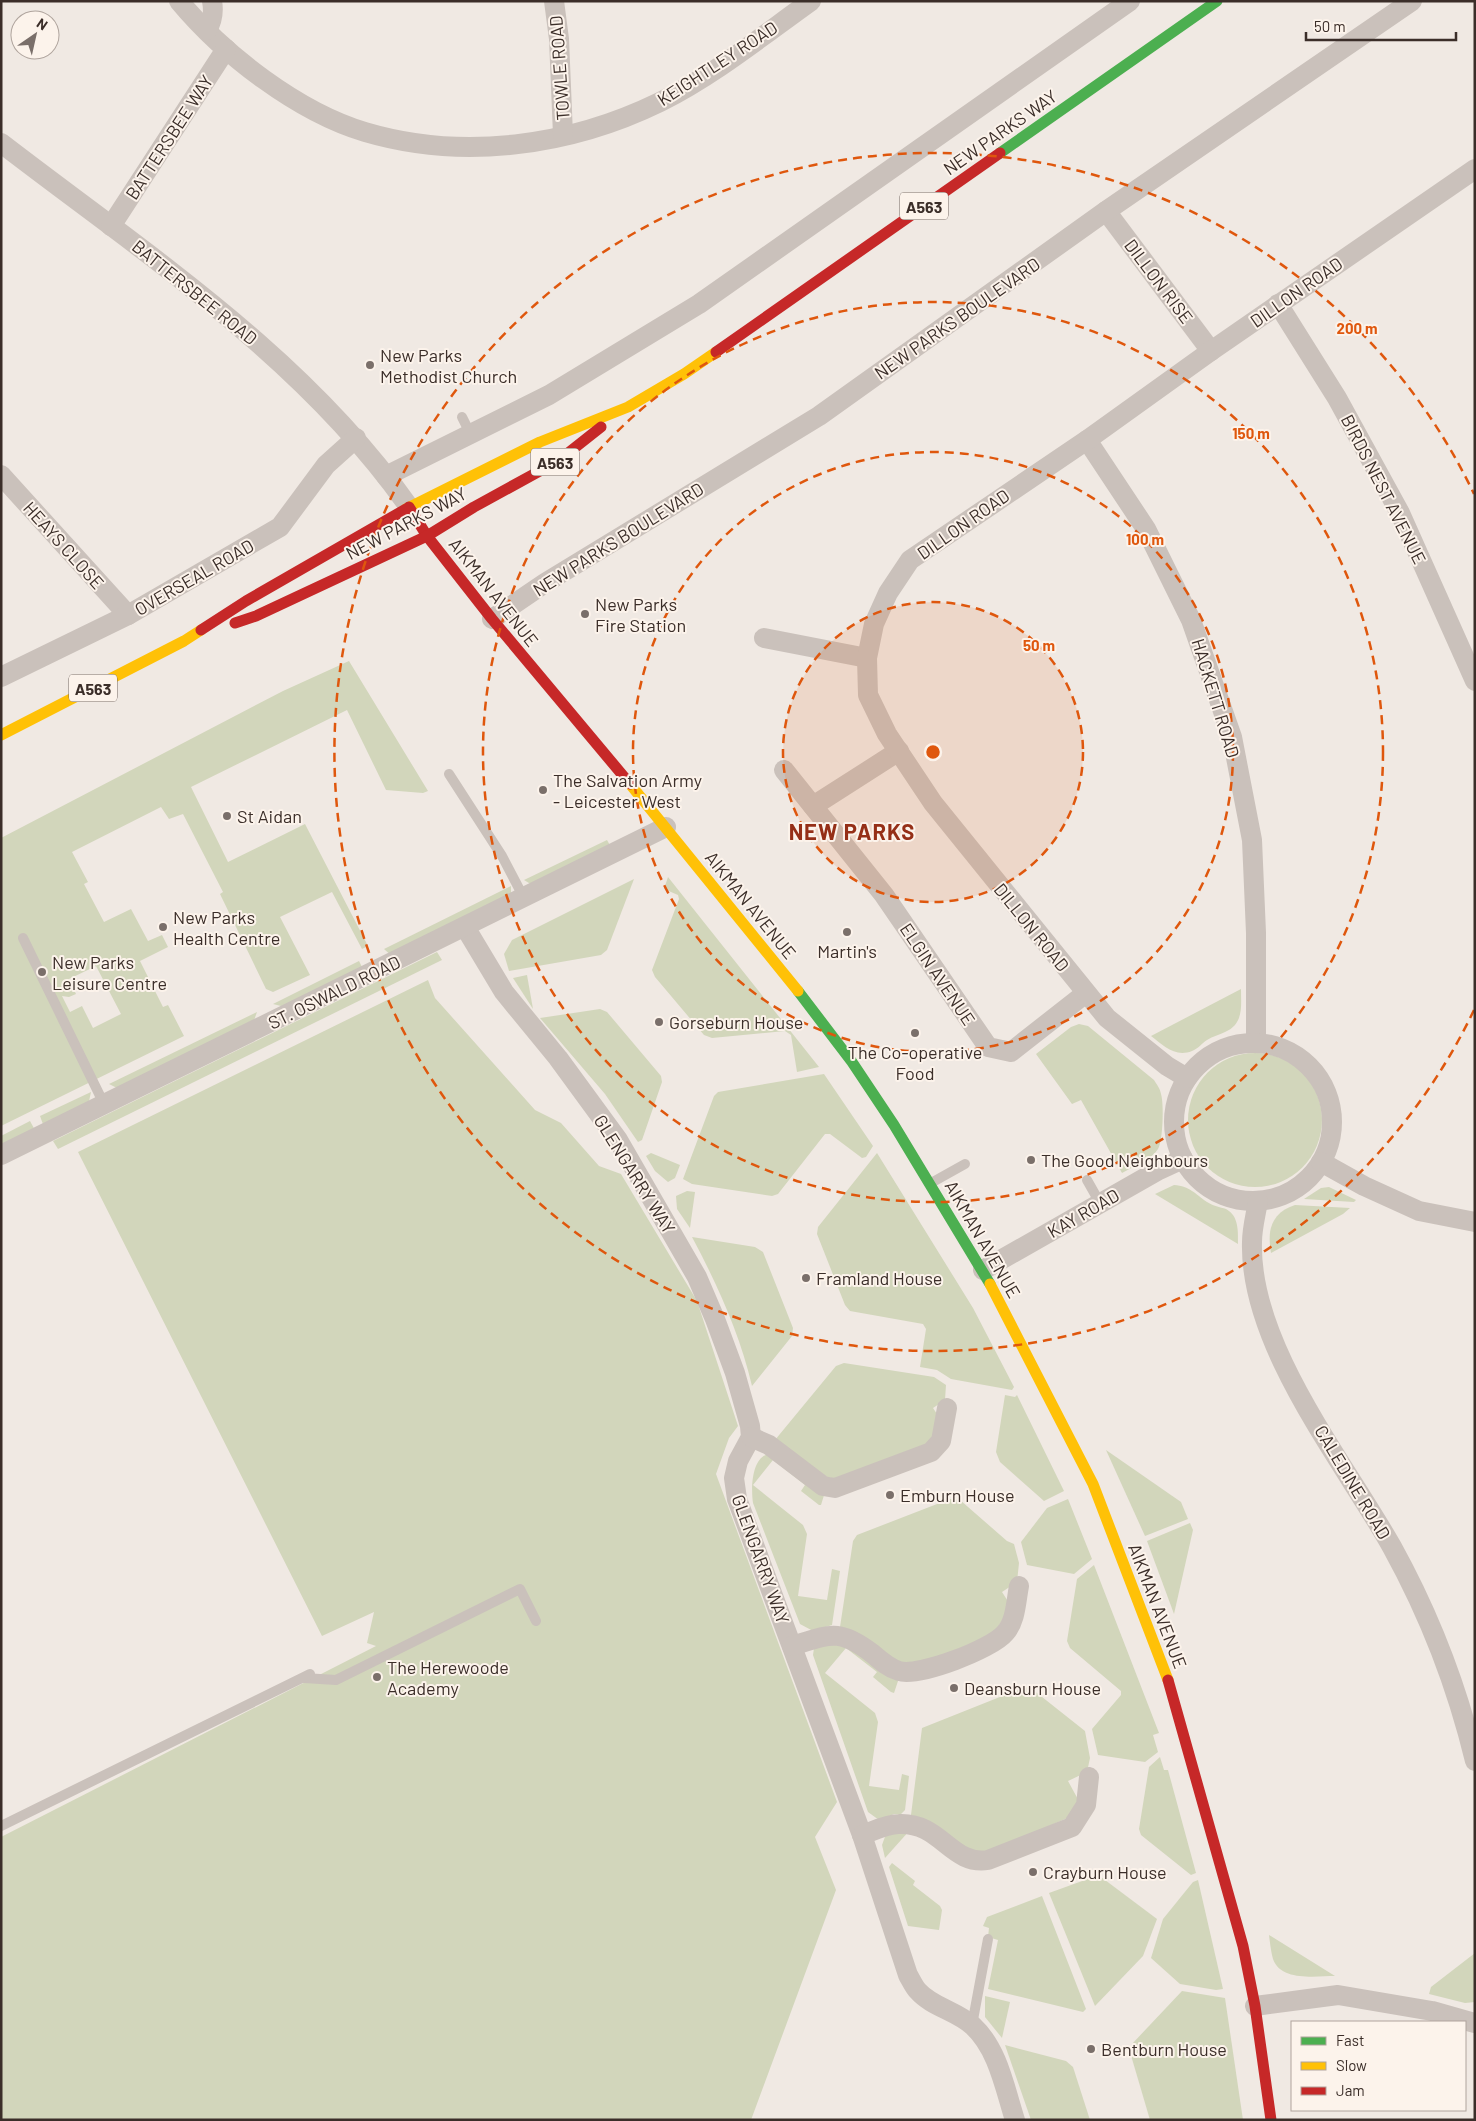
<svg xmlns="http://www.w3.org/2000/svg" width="1476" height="2121" font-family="Barlow,sans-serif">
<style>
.green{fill:#d2d6bb;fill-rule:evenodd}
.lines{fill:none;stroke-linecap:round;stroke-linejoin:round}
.lane{stroke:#cac1bb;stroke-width:10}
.street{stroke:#cac1bb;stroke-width:20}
.fast{stroke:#4caf50;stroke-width:11}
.slow{stroke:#ffc107;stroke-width:11}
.jam{stroke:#c62828;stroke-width:11}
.ring{fill:none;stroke:#df570d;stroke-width:2.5;stroke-dasharray:9 6}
.poi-dot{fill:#7a6f6a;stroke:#fcf3eb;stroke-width:2}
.labels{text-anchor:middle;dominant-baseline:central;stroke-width:4;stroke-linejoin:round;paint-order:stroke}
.shield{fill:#fcf3eb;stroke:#756963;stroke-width:1}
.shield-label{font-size:16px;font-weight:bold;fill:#3b2e29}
.street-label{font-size:18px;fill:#3b2e29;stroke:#fcf3eb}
.poi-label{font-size:18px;fill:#3b2e29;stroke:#fcf3eb;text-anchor:start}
.district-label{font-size:22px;font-weight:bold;letter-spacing:1px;fill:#952f17;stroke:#fcf3eb}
.centre{fill:#df570d;stroke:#fcf3eb;stroke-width:2.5}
.ring-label{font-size:15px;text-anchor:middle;font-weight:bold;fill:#df570d;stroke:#fcf3eb;stroke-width:4;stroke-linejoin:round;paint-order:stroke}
</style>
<rect width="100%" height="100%" fill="#f0e9e3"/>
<g class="green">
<path d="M349,661L428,791L423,793L386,790L347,710L191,787L228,862L305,824L368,946L362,949L332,892L280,917L310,975L273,992L266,989L220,894L223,892L183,814L169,819L161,807L72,852L88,882L84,884L104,922L131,909L148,941L162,935L168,947L140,961L163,1007L168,1005L184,1036L1,1126V838L283,691ZM96,966L121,1014L93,1028L82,1006L70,1012L62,996L69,997L76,994L69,979Z"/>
<polygon points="607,840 612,849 534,886 524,880"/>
<polygon points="668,877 819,1067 797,1072 791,1035 785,1031 712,1038 704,1035 655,977 652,970 679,899 678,895 664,889"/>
<polygon points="634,879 607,950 601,955 509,971 504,954 512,940"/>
<polygon points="511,886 511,898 393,957 384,949"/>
<polygon points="437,952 442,960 58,1149 53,1141"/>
<polygon points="359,961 364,971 289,1008 273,1004"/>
<polygon points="527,975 533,1009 513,978"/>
<polygon points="428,980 435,998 535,1110 561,1123 599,1166 621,1174 697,1301 738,1426 729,1438 716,1474 837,1802 815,1837 836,1890 751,2120 1,2120 1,1837 376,1646 367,1643 374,1612 322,1636 78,1152"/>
<path d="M1241,989C1241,1006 1244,1024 1225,1032C1219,1035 1213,1036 1207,1040C1202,1043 1198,1049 1192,1051C1175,1058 1163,1045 1151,1036Z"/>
<polygon points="600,1009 607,1012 661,1076 662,1082 642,1140 638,1142 605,1094 540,1018"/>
<polygon points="257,1012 252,1026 121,1090 109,1084"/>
<path d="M1079,1024L1088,1026L1154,1080C1157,1085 1160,1088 1161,1094C1164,1104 1163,1140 1158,1149C1151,1160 1134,1166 1122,1173L1081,1100L1072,1104L1036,1054L1071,1027Z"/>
<circle cx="1255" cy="1120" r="67"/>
<polygon points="824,1074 873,1146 866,1157 862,1158 830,1134 825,1134 778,1194 772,1196 692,1184 683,1179 714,1096 718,1092"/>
<polygon points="91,1092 88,1106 44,1127 40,1116"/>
<polygon points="30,1121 36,1132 1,1149 1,1136"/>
<polygon points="651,1153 680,1165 675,1178 668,1182 655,1171 646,1156"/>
<polygon points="877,1153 973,1308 1014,1387 1012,1390 951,1379 937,1370 920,1367 926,1329 923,1324 850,1311 845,1305 817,1234 818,1227"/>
<path d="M1174,1185C1190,1186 1195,1194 1207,1202C1213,1206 1220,1207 1226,1209C1239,1216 1238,1231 1238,1244L1155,1194Z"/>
<polygon points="1329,1187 1356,1200 1354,1202 1304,1199 1321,1188"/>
<polygon points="687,1191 695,1192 690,1228 677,1209 676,1196"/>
<path d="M1295,1205L1350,1208L1343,1214L1271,1253C1267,1230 1271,1213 1295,1205Z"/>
<path d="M692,1237L755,1247L763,1252L793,1328L792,1336L752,1386C740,1334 717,1284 692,1237Z"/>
<polygon points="844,1363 934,1377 946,1385 945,1400 933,1408 941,1420 928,1448 835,1479 827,1477 775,1440 836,1366"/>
<polygon points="1005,1395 1015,1397 1017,1395 1064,1491 1044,1501 1000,1462 996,1452"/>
<polygon points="1106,1450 1181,1502 1188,1519 1145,1536"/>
<path d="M769,1454L825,1492L821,1505H819L801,1491L805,1485L773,1460L753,1485L803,1525L807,1534L798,1596L827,1600L832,1569L840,1571L832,1625L813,1631L800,1624L753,1503C751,1490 751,1457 769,1454Z"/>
<polygon points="950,1499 960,1500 1007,1541 1014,1544 1019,1563 1017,1582 1002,1592 1011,1606 993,1635 918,1665 902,1664 840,1627 853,1541 857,1535"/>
<polygon points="1068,1499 1092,1559 1074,1574 1027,1565 1021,1542 1047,1508"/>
<polygon points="1190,1523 1193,1530 1174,1614 1147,1541"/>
<polygon points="1094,1565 1159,1733 1153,1735 1158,1752 1145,1762 1098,1755 1092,1729 1121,1695 1121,1691 1070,1648 1067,1641 1077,1579"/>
<polygon points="841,1642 899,1678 894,1693 891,1692 873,1677 877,1672 846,1648 825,1673 875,1713 878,1722 869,1786 899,1790 902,1774 909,1776 905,1810 900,1815 894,1814 879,1820 868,1812 813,1655 814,1648"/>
<polygon points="1025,1687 1032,1689 1085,1731 1090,1758 1087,1772 1068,1781 1080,1803 1072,1816 987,1853 967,1850 931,1822 911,1815 922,1728"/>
<polygon points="1160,1757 1164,1770 1168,1770 1196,1873 1191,1875 1141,1835 1139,1829 1149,1767"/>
<polygon points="910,1830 885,1858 882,1845 886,1834"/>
<polygon points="892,1863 915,1881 913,1885 940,1906 942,1910 939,1930 908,1926 889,1867"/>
<polygon points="1096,1876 1101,1877 1157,1919 1143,1956 1095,2006 1049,1893"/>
<polygon points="1198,1880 1223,1989 1216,1990 1180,1984 1151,1958 1163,1919 1193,1882"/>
<polygon points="1042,1896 1086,2009 1083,2012 988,1989 998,1940 988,1937 989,1928 983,1926 987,1917"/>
<path d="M1269,1935L1335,1976C1317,1976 1281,1982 1273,1959C1271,1952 1270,1943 1269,1935Z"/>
<polygon points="1475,1953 1475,2002 1465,2003 1429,1994 1431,1987"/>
<polygon points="1182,1991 1225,1998 1243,2120 1150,2120 1130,2052 1132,2044"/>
<polygon points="985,1996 1010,2002 1002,2038 985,2017"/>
<polygon points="1005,2045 1066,2061 1073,2067 1090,2120 1031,2120"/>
</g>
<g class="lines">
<g class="lane">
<polyline points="462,417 470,433"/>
<polyline points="449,774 502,856 524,898"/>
<polyline points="23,938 104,1104"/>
<polyline points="1087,1180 1100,1203"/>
<polyline points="931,1183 965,1164"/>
<polyline points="304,1678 336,1680 520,1589 536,1621"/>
<polyline points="1,1826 310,1674"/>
<polyline points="972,2025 988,1939"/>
</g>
<g class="street">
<path d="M179,1C224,55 298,112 365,132C463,161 570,146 660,102C714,75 762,36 811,1"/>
<polyline points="554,1 559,39 563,135"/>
<path d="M207,30C213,20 214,12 212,1"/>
<path d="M1,143C145,254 303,356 409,507"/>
<polyline points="1106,211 1211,351"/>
<polyline points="111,226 226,49"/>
<polyline points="1278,304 1337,398 1400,513 1475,681"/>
<polyline points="1087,440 1146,529 1191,620 1232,737 1252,840 1256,933 1256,1043"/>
<polyline points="1,475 128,615"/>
<polyline points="386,476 549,395 699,304 1130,1"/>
<polyline points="492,619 545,583 819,416 1106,211 1412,1"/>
<polyline points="764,638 867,658"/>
<polyline points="1,677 128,615 280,527 326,465 356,438"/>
<polyline points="784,770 884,895 988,1047 1011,1052 1086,993"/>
<polyline points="813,806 899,751"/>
<path d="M465,927L504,992L558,1058L618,1140L697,1277L715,1319L735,1373L750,1426L751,1437L738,1461L734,1478L737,1499L862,1835L908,1975C911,1980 914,1987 918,1991C932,2007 957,2011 973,2026C998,2049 1005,2089 1015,2120"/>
<circle cx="1253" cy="1122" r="79"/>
<polyline points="1187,1078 1167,1066 1107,1018 933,803 887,734 868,695 867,658 874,624 888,593 910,560 1087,440 1211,351 1475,169"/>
<polyline points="1,1155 666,827"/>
<polyline points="1321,1162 1364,1186 1419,1211 1475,1222"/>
<path d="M1258,1201C1256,1214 1252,1228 1252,1242C1249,1345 1343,1460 1392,1547C1429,1614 1457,1686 1475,1761"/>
<polyline points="983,1270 1157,1171 1183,1159"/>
<polyline points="751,1437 769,1445 823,1486 835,1488 931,1452 941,1441 947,1408"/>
<path d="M792,1646C831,1634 839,1628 873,1654C881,1661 889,1668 899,1671C919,1677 992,1649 1005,1633C1016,1621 1016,1601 1019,1586"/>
<path d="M862,1835C873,1831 887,1824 899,1824C941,1822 951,1866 988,1860L1072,1827L1086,1805L1089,1777"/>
<polyline points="1255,2006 1338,1995 1432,2011 1475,2023"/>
</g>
<g class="fast">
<polyline points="1000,153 1217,1"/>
<polyline points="798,991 852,1062 894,1125 990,1284"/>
</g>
<g class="slow">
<polyline points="406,509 540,442 628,407 684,374 716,352"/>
<polyline points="1,735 184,641 201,630"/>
<polyline points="630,784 798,991"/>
<polyline points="990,1284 1093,1484 1168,1680"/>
</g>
<g class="jam">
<polyline points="716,352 1000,153"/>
<polyline points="409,507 427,536 492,619 630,784"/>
<polyline points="235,623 256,616 427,536 474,507 558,461 601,427"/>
<polyline points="201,630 246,601 406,509"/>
<polyline points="1168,1680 1243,1946 1255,2006 1271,2120"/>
</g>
</g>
<circle cx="933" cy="752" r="150" fill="#df570d" fill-opacity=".12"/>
<g class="ring">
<circle cx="933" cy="752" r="150"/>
<circle cx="933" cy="752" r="300"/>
<circle cx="933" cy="752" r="450"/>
<path d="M1474 1010A599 599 0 1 1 1474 494"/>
</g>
<g class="poi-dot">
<circle cx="370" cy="365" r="5"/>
<circle cx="585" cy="614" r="5"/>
<circle cx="543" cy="790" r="5"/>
<circle cx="227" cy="816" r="5"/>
<circle cx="163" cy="927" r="5"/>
<circle cx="847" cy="932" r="5"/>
<circle cx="42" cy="972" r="5"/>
<circle cx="659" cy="1022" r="5"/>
<circle cx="915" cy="1033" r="5"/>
<circle cx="1031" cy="1160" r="5"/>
<circle cx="806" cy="1278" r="5"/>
<circle cx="890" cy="1495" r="5"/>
<circle cx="377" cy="1677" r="5"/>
<circle cx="954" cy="1688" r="5"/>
<circle cx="1033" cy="1872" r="5"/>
<circle cx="1091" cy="2049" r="5"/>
</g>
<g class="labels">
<g class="shield">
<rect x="900" y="192.5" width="48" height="27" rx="4"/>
<rect x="531" y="448.5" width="48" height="27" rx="4"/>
<rect x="69" y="674.5" width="48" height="27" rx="4"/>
</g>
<g class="shield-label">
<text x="924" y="206">A563</text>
<text x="555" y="462">A563</text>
<text x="93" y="688">A563</text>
</g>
<g class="street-label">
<text transform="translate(717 63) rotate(-33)">KEIGHTLEY ROAD</text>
<text transform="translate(559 68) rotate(-94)">TOWLE ROAD</text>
<text transform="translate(1000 132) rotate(-35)">NEW PARKS WAY</text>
<text transform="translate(169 137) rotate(-57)">BATTERSBEE WAY</text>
<text transform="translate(1159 281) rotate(53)">DILLON RISE</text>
<text transform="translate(195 292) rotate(39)">BATTERSBEE ROAD</text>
<text transform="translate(1296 292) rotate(-35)">DILLON ROAD</text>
<text transform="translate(957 318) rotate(-35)">NEW PARKS BOULEVARD</text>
<text transform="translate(1384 489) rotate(63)">BIRDS NEST AVENUE</text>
<text transform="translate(406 523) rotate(-28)">NEW PARKS WAY</text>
<text transform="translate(963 524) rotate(-35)">DILLON ROAD</text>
<text transform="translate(618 539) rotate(-32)">NEW PARKS BOULEVARD</text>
<text transform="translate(64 545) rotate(48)">HEAYS CLOSE</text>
<text transform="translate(194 577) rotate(-30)">OVERSEAL ROAD</text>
<text transform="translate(494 592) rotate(52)">AIKMAN AVENUE</text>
<text transform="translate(1216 698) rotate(73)">HACKETT ROAD</text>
<text transform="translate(751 905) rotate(51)">AIKMAN AVENUE</text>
<text transform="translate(1032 927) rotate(51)">DILLON ROAD</text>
<text transform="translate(938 974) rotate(56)">ELGIN AVENUE</text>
<text transform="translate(334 992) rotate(-26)">ST. OSWALD ROAD</text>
<text transform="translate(635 1174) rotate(58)">GLENGARRY WAY</text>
<text transform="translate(1083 1213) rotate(-30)">KAY ROAD</text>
<text transform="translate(983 1239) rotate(60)">AIKMAN AVENUE</text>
<text transform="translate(1353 1482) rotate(59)">CALEDINE ROAD</text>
<text transform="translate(761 1559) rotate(70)">GLENGARRY WAY</text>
<text transform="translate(1158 1606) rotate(69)">AIKMAN AVENUE</text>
</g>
<g class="poi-label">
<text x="380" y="355">New Parks<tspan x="380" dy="21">Methodist Church</tspan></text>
<text x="595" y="604">New Parks<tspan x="595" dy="21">Fire Station</tspan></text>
<text x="553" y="780">The Salvation Army<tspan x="553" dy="21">- Leicester West</tspan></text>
<text x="237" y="816">St Aidan</text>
<text x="173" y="917">New Parks<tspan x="173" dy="21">Health Centre</tspan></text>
<text x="847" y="951" text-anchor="middle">Martin's</text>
<text x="52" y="962">New Parks<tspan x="52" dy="21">Leisure Centre</tspan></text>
<text x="669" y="1022">Gorseburn House</text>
<text x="915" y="1052" text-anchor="middle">The Co-operative<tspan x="915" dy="21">Food</tspan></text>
<text x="1041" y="1160">The Good Neighbours</text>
<text x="816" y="1278">Framland House</text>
<text x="900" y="1495">Emburn House</text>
<text x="387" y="1667">The Herewoode<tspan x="387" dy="21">Academy</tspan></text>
<text x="964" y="1688">Deansburn House</text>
<text x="1043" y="1872">Crayburn House</text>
<text x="1101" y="2049">Bentburn House</text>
</g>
<g class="district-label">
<text x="852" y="831">NEW PARKS</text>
</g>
</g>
<circle cx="933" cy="752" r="8" class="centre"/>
<g class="ring-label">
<text x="1357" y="334">200 m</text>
<text x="1251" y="439">150 m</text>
<text x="1145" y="545">100 m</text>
<text x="1039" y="651">50 m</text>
</g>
<rect width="1476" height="2121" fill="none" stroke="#3b2e29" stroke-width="5"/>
<rect x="1291" y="2021" width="175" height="90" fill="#fcf3eb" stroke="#afa49d"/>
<rect x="1301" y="2037" width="25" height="8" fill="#4caf50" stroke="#afa49d"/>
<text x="1336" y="2046" font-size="15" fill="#3b2e29">Fast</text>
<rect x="1301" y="2062" width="25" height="8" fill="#ffc107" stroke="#afa49d"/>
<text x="1336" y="2071" font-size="15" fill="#3b2e29">Slow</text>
<rect x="1301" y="2087" width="25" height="8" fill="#c62828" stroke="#afa49d"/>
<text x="1336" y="2096" font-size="15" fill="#3b2e29">Jam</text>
<g transform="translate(35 35) rotate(34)"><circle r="24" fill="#fcf3eb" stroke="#afa49d"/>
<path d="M0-4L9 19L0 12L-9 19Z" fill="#7a6f6a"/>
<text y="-8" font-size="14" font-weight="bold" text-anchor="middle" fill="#3b2e29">N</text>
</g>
<path d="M1306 32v8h150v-8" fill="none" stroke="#3b2e29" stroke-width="2.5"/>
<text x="1314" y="32" font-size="15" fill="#3b2e29" stroke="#fcf3eb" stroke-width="4" paint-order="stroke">50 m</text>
</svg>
